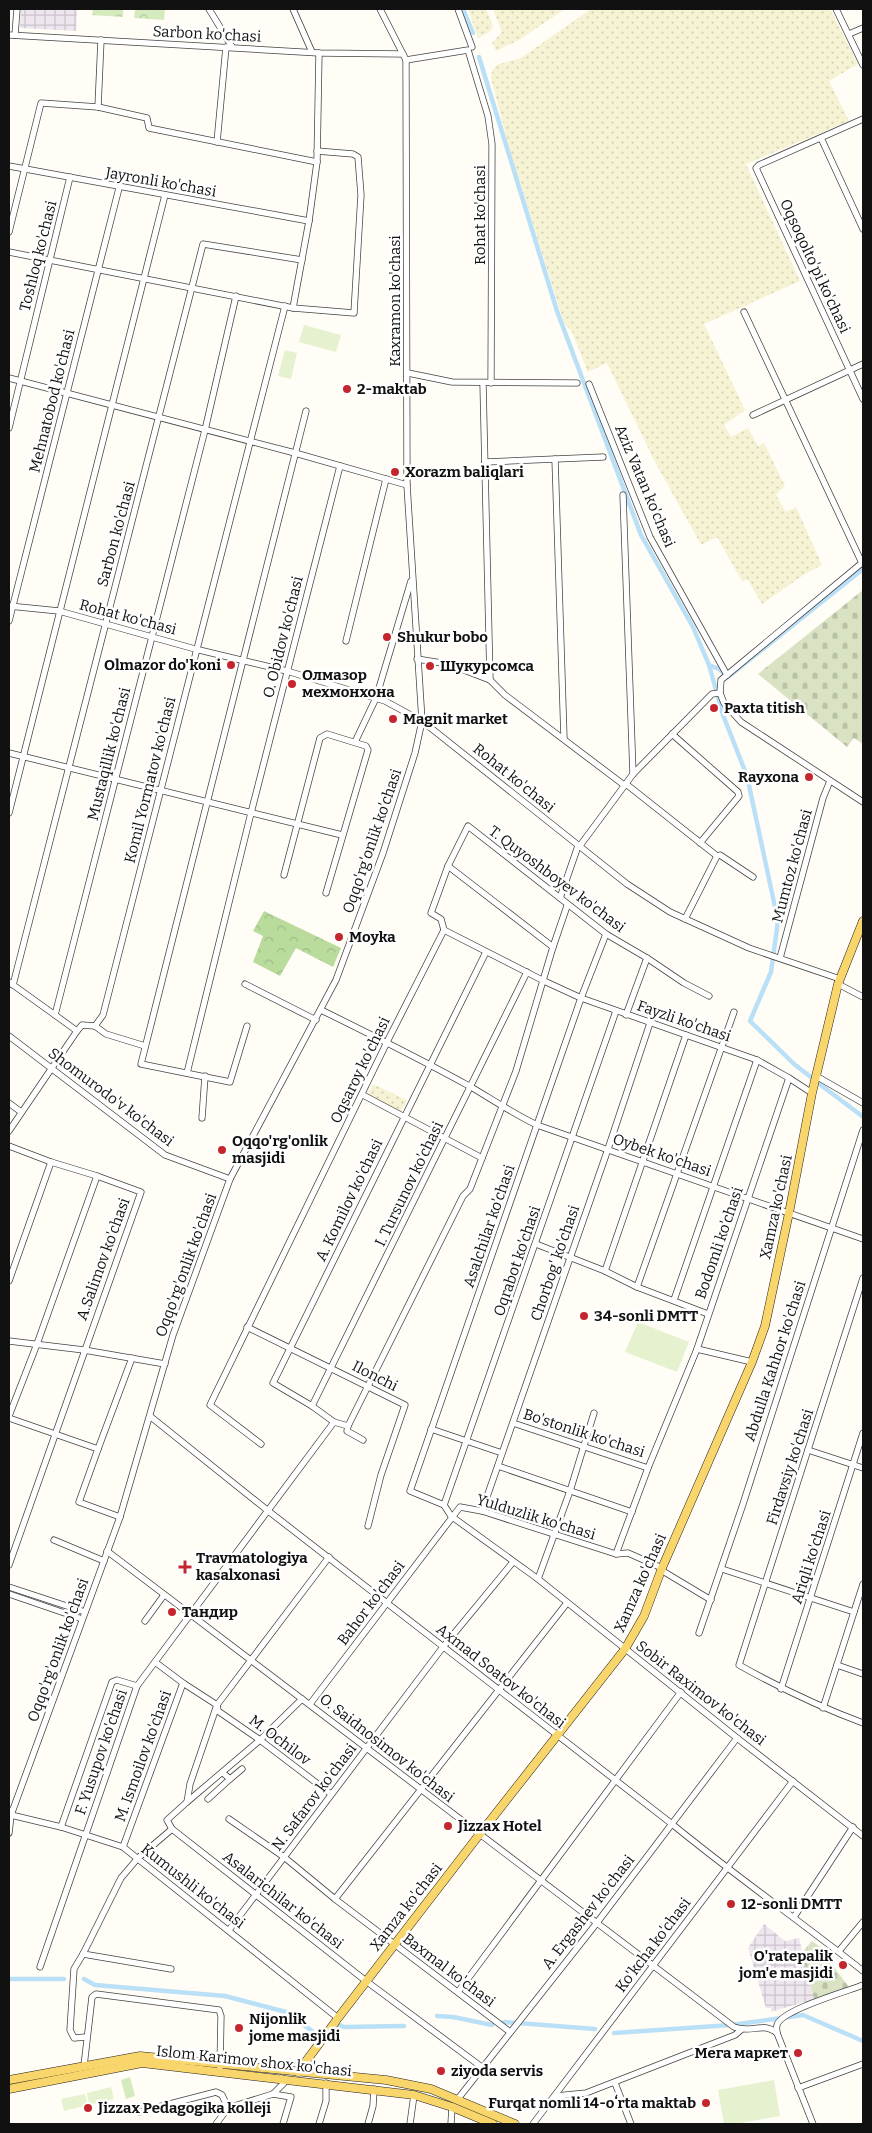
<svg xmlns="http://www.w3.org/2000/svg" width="872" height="2133" font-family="Bitter,serif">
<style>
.industrial{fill:url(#industrial-grid)}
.farmland{fill:url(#farmland-dots)}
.grass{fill:#d5ebbd}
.forest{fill:url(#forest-crowns)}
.cemetery{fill:url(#cemetery-stones)}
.park{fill:url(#park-crowns)}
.pitch{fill:#e6f2cf}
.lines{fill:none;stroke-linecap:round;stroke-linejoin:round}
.canal{stroke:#b9e0f7;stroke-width:4.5}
.minor-casing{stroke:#444;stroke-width:7}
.major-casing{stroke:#222;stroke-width:9}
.minor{stroke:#fff;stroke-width:5.5}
.major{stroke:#f9d66b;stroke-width:8}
.poi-dot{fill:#c4262e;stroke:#fff;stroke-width:2}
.labels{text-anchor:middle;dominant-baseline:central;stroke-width:5;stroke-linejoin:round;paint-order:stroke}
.street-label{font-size:15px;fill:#111;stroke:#fff}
.poi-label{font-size:15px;font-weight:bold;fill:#111;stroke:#fff;text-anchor:start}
</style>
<defs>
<pattern id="industrial-grid" width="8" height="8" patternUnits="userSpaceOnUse" patternTransform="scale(1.25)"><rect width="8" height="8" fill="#eee6ef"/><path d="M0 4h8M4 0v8" fill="none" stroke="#cbc4cc"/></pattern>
<pattern id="farmland-dots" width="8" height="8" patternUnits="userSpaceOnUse" patternTransform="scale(1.25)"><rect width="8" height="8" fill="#f6f3d4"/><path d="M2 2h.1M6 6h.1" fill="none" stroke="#d2cfb5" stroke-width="1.8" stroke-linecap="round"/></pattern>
<pattern id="forest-crowns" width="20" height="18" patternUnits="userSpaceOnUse" patternTransform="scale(1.25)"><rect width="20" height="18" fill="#b9dc9c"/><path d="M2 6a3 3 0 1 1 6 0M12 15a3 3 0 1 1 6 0" fill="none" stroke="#9ebc85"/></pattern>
<pattern id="cemetery-stones" width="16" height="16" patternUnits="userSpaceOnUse" patternTransform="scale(1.25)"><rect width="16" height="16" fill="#d9e3c4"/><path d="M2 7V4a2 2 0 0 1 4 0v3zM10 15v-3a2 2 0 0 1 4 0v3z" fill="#b9c2a7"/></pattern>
<pattern id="park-crowns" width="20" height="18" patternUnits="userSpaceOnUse" patternTransform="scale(1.25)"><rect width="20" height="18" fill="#d5ebbd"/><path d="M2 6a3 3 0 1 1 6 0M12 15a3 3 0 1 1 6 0" fill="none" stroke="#b6c8a1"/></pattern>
</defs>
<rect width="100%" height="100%" fill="#fffdf5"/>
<g class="industrial">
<polygon points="21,9 77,9 76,31 20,28"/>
<polygon points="764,1924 785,1941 799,1938 814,1999 771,2012 771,2008 766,2008 748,1948"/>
</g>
<g class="farmland">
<polygon points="468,9 486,9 493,26 491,31 478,38"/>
<polygon points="493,9 565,9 519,40 496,51 492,43 502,32"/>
<polygon points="591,9 830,9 858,64 829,81 849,121 746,164 800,281 704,324 745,410 724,425 731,437 748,428 758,446 764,443 785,486 776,495 786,512 796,507 822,565 805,574 762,604 748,580 742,581 717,537 701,545 654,460 607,363 588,372 572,332 564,323 510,151 491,78 493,69 499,64 521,58"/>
<polygon points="373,1084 407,1100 401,1111 368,1095"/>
</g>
<polygon class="grass" points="130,2077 135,2096 126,2099 121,2080"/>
<polygon class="forest" points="264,911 341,948 333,967 296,948 280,976 253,962 263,936 253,931"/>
<g class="cemetery">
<polygon points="863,590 863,744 854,738 847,747 758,674"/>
<polygon points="812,1941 834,1957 830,1962 849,1987 814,1999 802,1953"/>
</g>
<g class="park">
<polygon points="93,9 123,9 123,17 92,15"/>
<polygon points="135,9 165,9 164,20 134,18"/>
</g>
<g class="pitch">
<polygon points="304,325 341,335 336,352 299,342"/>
<polygon points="285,350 297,353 291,379 278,376"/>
<polygon points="638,1322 689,1342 677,1372 625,1352"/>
<polygon points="774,2080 780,2116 735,2124 724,2124 718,2090"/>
<polygon points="111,2087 114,2099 89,2105 87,2093"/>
<polygon points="85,2094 88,2105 64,2111 61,2099"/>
</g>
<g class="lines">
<g class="canal">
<polyline points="463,9 473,33"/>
<polyline points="479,57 557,311 641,535 693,627 709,665 723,715 747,776 778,921 771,972 750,1021 794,1064 812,1078"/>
<polyline points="709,665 719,669 725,674"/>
<polyline points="728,677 863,569"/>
<polyline points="818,1083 862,1116"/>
<polyline points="9,1979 64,1979"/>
<polyline points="84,1979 95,1985 225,1996 286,2012 319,2036 325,2030"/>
<polyline points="437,2016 453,2017 492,2025"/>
<polyline points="504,2022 595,2029"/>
<polyline points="335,2023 344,2027 404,2026"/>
<polyline points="614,2033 731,2025 803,2015 863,2041"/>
</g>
<defs>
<g id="minor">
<polyline points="209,9 232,47"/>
<polyline points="293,9 312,52"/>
<polyline points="458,9 472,47"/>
<polyline points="836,9 863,65"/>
<polyline points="849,34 863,28"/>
<polyline points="9,35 319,53 403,54"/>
<polyline points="15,35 17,9"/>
<polyline points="406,60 468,50 488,116 492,144 491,383"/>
<polyline points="98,107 101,40"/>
<polyline points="863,119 759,165 756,168 863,399"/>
<polyline points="821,138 863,229"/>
<polyline points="217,142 226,47"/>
<polyline points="9,166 309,221"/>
<polyline points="9,232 41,103 98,107 147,118 149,128 317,162"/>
<polyline points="9,252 293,308 354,313 361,195 358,157 353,154 317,151"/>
<polyline points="293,308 309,221 317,162 319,53"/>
<polyline points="744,312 862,563"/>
<polyline points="408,373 452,382 577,383"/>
<polyline points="9,378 295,453 407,485"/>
<polyline points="483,384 490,680"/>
<polyline points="589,384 650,537 727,675"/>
<polyline points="753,415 863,364"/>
<polyline points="9,428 70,177"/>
<polyline points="555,459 564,738"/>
<polyline points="485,462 603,457"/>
<polyline points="623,495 633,774"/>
<polyline points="863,562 721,680 720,693 724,703 741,722 863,802"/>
<polyline points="9,606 59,611 195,649 287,671 385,701 422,721 627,884 670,912 749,948 840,979"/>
<polyline points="9,621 119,188"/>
<polyline points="346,641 386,479"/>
<polyline points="417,659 448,664 490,680 505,695 624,785"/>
<polyline points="672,734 738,792 739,796 700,843"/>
<polyline points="355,742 376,698 411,581"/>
<polyline points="9,753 342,835"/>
<polyline points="626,784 717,856"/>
<polyline points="9,813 165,195"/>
<polyline points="579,847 633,774 712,694 720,693"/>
<polyline points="448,866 553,947"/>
<polyline points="284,875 320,738 327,734 366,746 368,750 326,893"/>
<polyline points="560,898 578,846"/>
<polyline points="685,919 717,856 720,855 753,877"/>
<polyline points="444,930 544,981 581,998 757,1060 789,1078 812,1093"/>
<polyline points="780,958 823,798 830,781"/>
<polyline points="9,982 55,1015"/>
<polyline points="245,984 316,1020"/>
<polyline points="838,984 863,997"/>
<polyline points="13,985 203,244 302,260"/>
<path d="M321,1010C372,1035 422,1060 471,1087C493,1100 514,1114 537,1125L863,1239"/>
<polyline points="616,1011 444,1505 451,1516 538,1579 737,1738 863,1836"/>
<polyline points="626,1015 647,958"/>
<polyline points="95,1026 103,1015 285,306"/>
<polyline points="247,1026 230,1082 141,1064 306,411"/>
<polyline points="77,1031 82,1025 95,1026 106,1034 145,1046"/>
<polyline points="9,1036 165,1155 230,1179"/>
<polyline points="187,1073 251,813 340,466"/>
<polyline points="816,1076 863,1103"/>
<polyline points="363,1095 482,1158"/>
<polyline points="9,1103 21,1112"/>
<polyline points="202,1118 205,1076"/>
<polyline points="9,1131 77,1031 55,1015 205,430 236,296"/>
<polyline points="9,1146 51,1162"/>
<polyline points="536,1244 605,1271 637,1287 708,1314"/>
<polyline points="605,1271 686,1035"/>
<path d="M863,1278L739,1665C780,1688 820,1707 863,1723"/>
<polyline points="9,1281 51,1162 97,1176"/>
<polyline points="637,1287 734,1012"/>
<polyline points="674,1300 757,1060"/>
<polyline points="247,1327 405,1405 381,1475 368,1526"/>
<polyline points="9,1341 84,1350 165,1364"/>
<polyline points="697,1349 752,1362"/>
<polyline points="312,1406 527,972"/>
<polyline points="9,1416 37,1344 97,1176 141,1192 9,1565"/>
<path d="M151,1417L267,1510L672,1824C734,1875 800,1921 863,1971"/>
<polyline points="9,1418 98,1449 79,1502 120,1517"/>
<polyline points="513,1423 648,1468"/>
<polyline points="348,1426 334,1422 312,1406 273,1383 486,952"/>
<polyline points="431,1429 502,1453"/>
<polyline points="363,1440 347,1431 348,1426 463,1196 470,1189 516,1071 553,947 567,906"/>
<polyline points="261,1444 210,1405 389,1038 444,930 441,919 431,913 448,866 468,826 606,934 647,958 684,983 709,996"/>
<polyline points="98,1449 132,1358"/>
<polyline points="808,1450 863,1468"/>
<polyline points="498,1466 632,1512"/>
<polyline points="444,1505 410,1491 581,998 606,934"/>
<polyline points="482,1511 608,1149 650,1023"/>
<polyline points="54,1540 104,1561"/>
<path d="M107,1551L734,2027C751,2034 762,2021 777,2033"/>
<polyline points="616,1554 648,1468 697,1349 789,1078"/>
<polyline points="329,1557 217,1705 190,1784 187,1802 167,1820 172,1829 366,1981 483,2068"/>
<polyline points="722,1569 854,1612"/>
<polyline points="661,1570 711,1600"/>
<polyline points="538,1579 570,1491 594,1413"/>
<polyline points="9,1587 85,1612"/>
<polyline points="9,1594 82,1619"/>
<polyline points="145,1621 164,1595"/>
<polyline points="699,1633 743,1504 863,1130"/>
<polyline points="155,1662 183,1683"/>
<polyline points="837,1665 863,1674"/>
<polyline points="781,1689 863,1433"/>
<polyline points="310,1704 460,1507 482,1511 616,1554 628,1553 662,1568"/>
<polyline points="823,1708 863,1584"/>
<polyline points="230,1779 242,1769"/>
<polyline points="208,1799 230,1779 223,1773"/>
<polyline points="187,1802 260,1740 302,1699"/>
<polyline points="9,1810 11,1815 61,1827 123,1847 338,2018 337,2019"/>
<polyline points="229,1819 284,1857 335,1899 510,2032"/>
<polyline points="61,1827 112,1682 117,1680 137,1686"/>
<polyline points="9,1833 11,1815 120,1517 173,1335 230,1179 336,980 383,853 415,753 422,721 407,485 406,60 380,9"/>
<polyline points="123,1847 183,1683 217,1705 218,1711 260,1740 331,1794"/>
<polyline points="335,1899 567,1603"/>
<polyline points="794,1917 853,1827"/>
<polyline points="229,1930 443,1647 513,1562"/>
<polyline points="839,1951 863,1922"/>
<polyline points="83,1954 74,1969 70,2030 74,2038 86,2037"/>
<polyline points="40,1967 137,1686 334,1422"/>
<polyline points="171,1969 83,1954 121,1878 138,1858 172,1829"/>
<polyline points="458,1992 681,1692"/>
<polyline points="84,2066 92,1997 96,1994 219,2010 221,2016 220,2067"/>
<polyline points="615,2083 631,2124"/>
<polyline points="798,2088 863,2064"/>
<polyline points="273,2094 291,2097 283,2124"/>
<polyline points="556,2096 586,2093 735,2035 741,2030"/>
<polyline points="457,2100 596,1924 737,1738"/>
<polyline points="139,2112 216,2092 222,2095 228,2108"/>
<polyline points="216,2124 228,2108 273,2094 284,2083 281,2078"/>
<polyline points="319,2124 326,2101 326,2083"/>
<polyline points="368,2124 373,2106 374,2089"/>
<polyline points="410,2124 414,2095"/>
<polyline points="451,2124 452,2107"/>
<polyline points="533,2124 793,1781"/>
<path d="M813,2124L777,2033C777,2031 776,2028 777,2025C781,2010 848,1991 863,1985"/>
</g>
<g id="major">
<polyline points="338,2018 479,1835 625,1649 644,1616 662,1568 752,1362 765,1326 789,1213 812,1093 838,984 863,921"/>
<polyline points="298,2072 336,2021"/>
<polyline points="9,2080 140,2056 386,2080 431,2089 515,2124"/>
<polyline points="9,2089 142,2063 414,2095 452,2107 493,2124"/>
</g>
</defs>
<use href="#minor" class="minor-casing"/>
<use href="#major" class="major-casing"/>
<use href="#minor" class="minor"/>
<use href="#major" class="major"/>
</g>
<g class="poi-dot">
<circle cx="347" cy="389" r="5"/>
<circle cx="395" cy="472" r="5"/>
<circle cx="387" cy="637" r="5"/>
<circle cx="231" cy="665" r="5"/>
<circle cx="430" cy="666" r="5"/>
<circle cx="292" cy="684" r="5"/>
<circle cx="714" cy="708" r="5"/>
<circle cx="393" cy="719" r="5"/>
<circle cx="809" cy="777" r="5"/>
<circle cx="339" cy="937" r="5"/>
<circle cx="222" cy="1150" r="5"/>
<circle cx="584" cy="1316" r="5"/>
<path d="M182.5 1559.5h5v5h5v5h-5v5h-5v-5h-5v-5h5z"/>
<circle cx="172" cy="1612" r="5"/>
<circle cx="448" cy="1826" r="5"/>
<circle cx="731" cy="1904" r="5"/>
<circle cx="843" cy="1965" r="5"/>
<circle cx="239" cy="2028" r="5"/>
<circle cx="798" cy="2053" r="5"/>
<circle cx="441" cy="2071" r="5"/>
<circle cx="706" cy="2103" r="5"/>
<circle cx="88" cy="2108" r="5"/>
</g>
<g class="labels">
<g class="street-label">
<text transform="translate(207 34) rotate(3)">Sarbon ko'chasi</text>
<text transform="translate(161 182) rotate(10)">Jayronli ko'chasi</text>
<text transform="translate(480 215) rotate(-90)">Rohat ko'chasi</text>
<text transform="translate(38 256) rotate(-76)">Toshloq ko'chasi</text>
<text transform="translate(815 266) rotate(65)">Oqsoqolto'pi ko'chasi</text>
<text transform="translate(395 301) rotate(-90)">Kaxramon ko'chasi</text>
<text transform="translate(52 401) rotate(-76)">Mehnatobod ko'chasi</text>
<text transform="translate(645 486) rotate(67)">Aziz Vatan ko'chasi</text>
<text transform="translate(116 534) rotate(-75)">Sarbon ko'chasi</text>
<text transform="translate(128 617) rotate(15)">Rohat ko'chasi</text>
<text transform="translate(283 637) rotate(-76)">O. Obidov ko'chasi</text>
<text transform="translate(109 754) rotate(-76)">Mustaqillik ko'chasi</text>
<text transform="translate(514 778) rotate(39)">Rohat ko'chasi</text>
<text transform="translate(150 780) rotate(-76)">Komil Yormatov ko'chasi</text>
<text transform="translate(372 841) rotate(-71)">Oqqo'rg'onlik ko'chasi</text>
<text transform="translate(792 866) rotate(-75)">Mumtoz ko'chasi</text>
<text transform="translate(557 879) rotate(37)">T. Quyoshboyev ko'chasi</text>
<text transform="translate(684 1021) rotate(19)">Fayzli ko'chasi</text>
<text transform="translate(360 1070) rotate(-64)">Oqsaroy ko'chasi</text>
<text transform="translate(111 1097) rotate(37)">Shomurodo'v ko'chasi</text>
<text transform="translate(662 1155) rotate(19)">Oybek ko'chasi</text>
<text transform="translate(409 1184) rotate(-64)">I. Tursunov ko'chasi</text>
<text transform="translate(349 1200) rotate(-64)">A. Komilov ko'chasi</text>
<text transform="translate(776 1207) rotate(-78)">Xamza ko'chasi</text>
<text transform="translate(489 1226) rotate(-71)">Asalchilar ko'chasi</text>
<text transform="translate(719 1243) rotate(-71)">Bodomli ko'chasi</text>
<text transform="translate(103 1259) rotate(-70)">A.Salimov ko'chasi</text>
<text transform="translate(517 1261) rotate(-71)">Oqrabot ko'chasi</text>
<text transform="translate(555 1263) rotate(-71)">Chorbog' ko'chasi</text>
<text transform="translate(186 1265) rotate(-70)">Oqqo'rg'onlik ko'chasi</text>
<text transform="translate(775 1361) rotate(-72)">Abdulla Kahhor ko'chasi</text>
<text transform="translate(375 1376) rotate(27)">Ilonchi</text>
<text transform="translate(584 1433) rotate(18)">Bo'stonlik ko'chasi</text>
<text transform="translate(790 1467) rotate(-72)">Firdavsiy ko'chasi</text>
<text transform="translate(536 1517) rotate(17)">Yulduzlik ko'chasi</text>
<text transform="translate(811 1557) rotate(-72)">Ariqli ko'chasi</text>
<text transform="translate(640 1583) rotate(-66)">Xamza ko'chasi</text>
<text transform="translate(371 1603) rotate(-53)">Bahor ko'chasi</text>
<text transform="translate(58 1650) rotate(-70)">Oqqo'rg'onlik ko'chasi</text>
<text transform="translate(501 1676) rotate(38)">Axmad Soatov ko'chasi</text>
<text transform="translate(701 1693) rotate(38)">Sobir Raximov ko'chasi</text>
<text transform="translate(280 1740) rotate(37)">M. Ochilov</text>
<text transform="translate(387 1748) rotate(38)">O. Saidnosimov ko'chasi</text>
<text transform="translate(101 1752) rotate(-71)">F. Yusupov ko'chasi</text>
<text transform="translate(143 1756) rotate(-70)">M. Ismoilov ko'chasi</text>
<text transform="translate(314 1797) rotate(-53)">N. Safarov ko'chasi</text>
<text transform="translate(193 1886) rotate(38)">Kumushli ko'chasi</text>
<text transform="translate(283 1900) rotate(38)">Asalarichilar ko'chasi</text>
<text transform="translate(406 1907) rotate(-52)">Xamza ko'chasi</text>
<text transform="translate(588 1912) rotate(-52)">A. Ergashev ko'chasi</text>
<text transform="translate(653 1945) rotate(-53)">Ko'kcha ko'chasi</text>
<text transform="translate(449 1970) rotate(37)">Baxmal ko'chasi</text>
<text transform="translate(254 2061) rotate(6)">Islom Karimov shox ko'chasi</text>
</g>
<g class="poi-label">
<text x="357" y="389">2-maktab</text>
<text x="405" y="472">Xorazm baliqlari</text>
<text x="397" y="637">Shukur bobo</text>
<text x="221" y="665" text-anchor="end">Olmazor do'koni</text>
<text x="440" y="666">Шукурсомса</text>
<text x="302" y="675">Олмазор<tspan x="302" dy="17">мехмонхона</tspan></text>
<text x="724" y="708">Paxta titish</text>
<text x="403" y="719">Magnit market</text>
<text x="799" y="777" text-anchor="end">Rayxona</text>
<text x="349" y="937">Moyka</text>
<text x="232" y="1141">Oqqo'rg'onlik<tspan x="232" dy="17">masjidi</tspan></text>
<text x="594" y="1316">34-sonli DMTT</text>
<text x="196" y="1558">Travmatologiya<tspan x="196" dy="17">kasalxonasi</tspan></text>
<text x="182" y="1612">Тандир</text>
<text x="458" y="1826">Jizzax Hotel</text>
<text x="741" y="1904">12-sonli DMTT</text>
<text x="833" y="1956" text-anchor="end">O'ratepalik<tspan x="833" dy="17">jom'e masjidi</tspan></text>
<text x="249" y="2019">Nijonlik<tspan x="249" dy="17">jome masjidi</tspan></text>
<text x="788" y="2053" text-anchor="end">Мега маркет</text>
<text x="451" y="2071">ziyoda servis</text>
<text x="696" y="2103" text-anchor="end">Furqat nomli 14-oʻrta maktab</text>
<text x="98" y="2108">Jizzax Pedagogika kolleji</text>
</g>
</g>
<rect width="872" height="2133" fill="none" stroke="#111111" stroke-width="20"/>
</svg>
